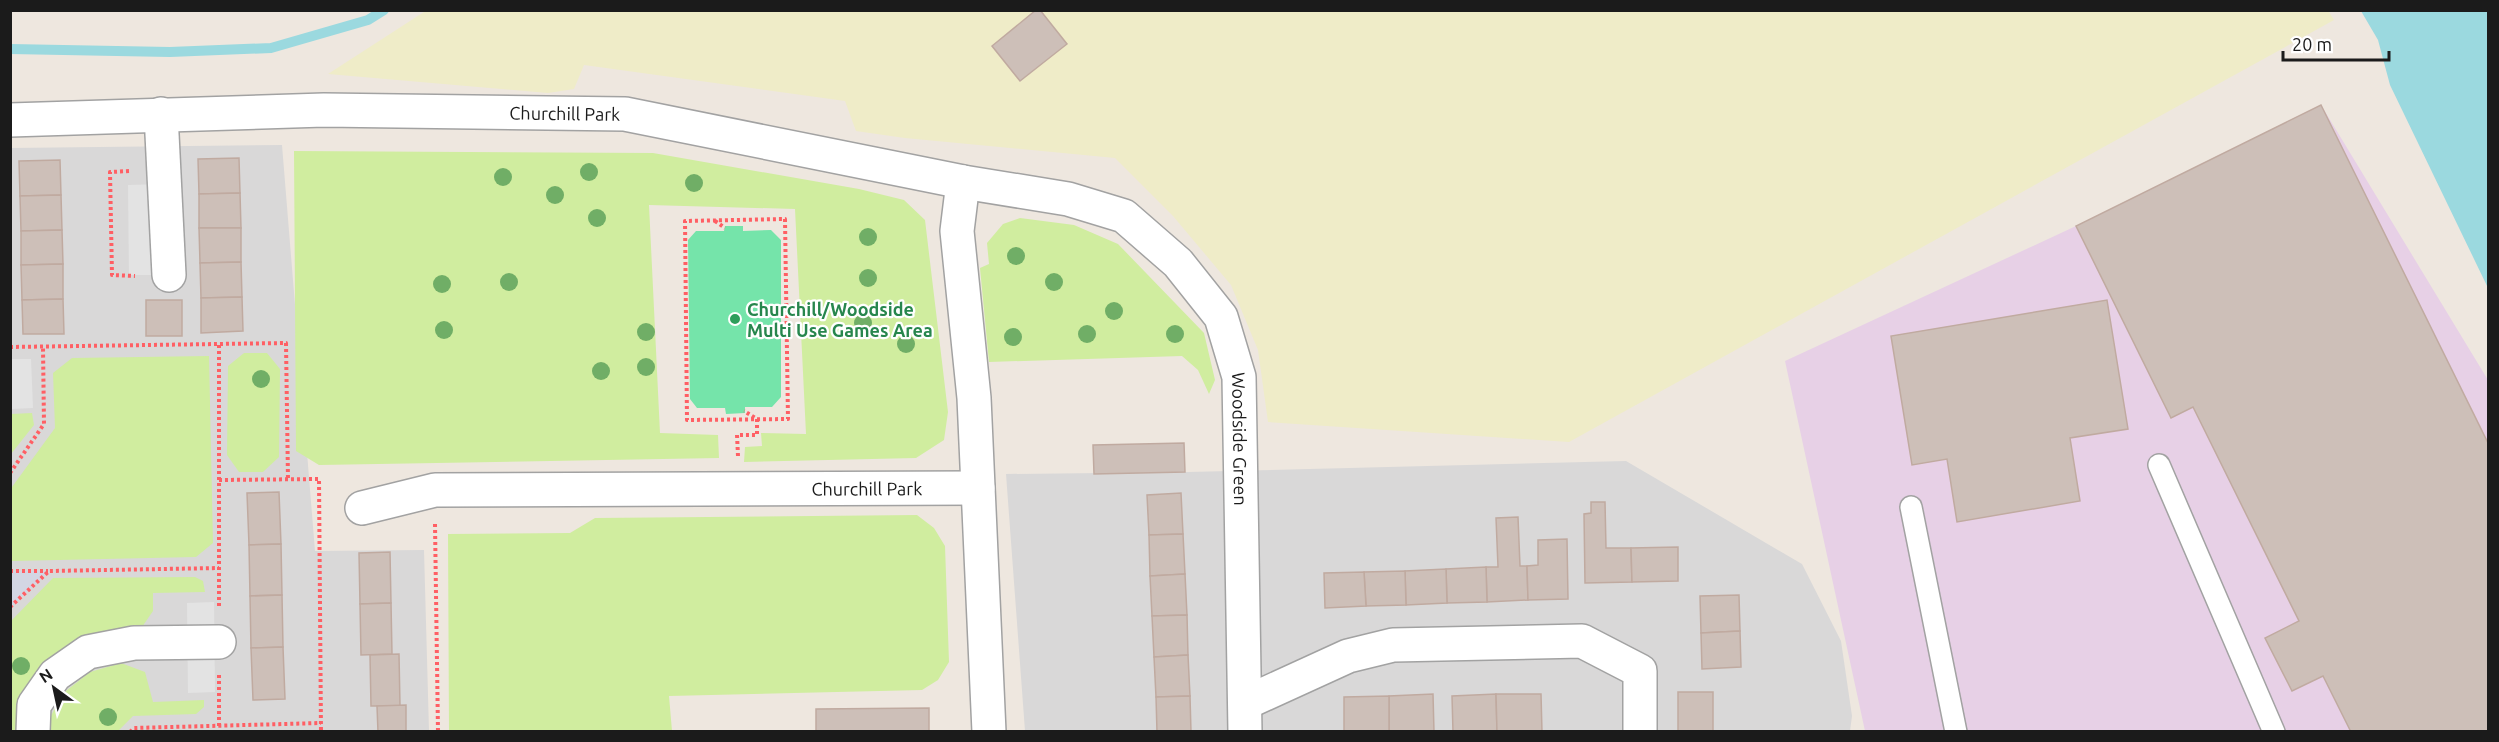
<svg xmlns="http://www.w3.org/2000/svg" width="2499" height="742" font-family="Ubuntu,sans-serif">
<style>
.residential{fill:#d9d8d8}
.industrial{fill:#e7d0e6}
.farmland{fill:#efecc8}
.grass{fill:#d0ed9f}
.pitch{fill:#75e4aa}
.parking{fill:#e3e3e3}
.plaza{fill:#d3d6e3}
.water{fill:#9bd9df}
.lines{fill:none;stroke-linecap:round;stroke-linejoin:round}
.stream{stroke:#9bd9df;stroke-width:10}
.building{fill:#cdbfb8;stroke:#c0aaa0;stroke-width:1.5}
.service-casing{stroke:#a2a2a2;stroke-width:24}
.minor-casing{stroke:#a2a2a2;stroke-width:36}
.path{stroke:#ff5f64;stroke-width:4;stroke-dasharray:3 3;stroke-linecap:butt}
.service{stroke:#fff;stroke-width:21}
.minor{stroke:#fff;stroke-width:33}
.tree{fill:#70ae66}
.leisure-dot{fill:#2e9e5b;stroke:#fff;stroke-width:2}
.labels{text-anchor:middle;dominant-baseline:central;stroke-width:4.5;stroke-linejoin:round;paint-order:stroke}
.street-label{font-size:18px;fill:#1b1b1b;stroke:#fff}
.leisure-label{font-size:18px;font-weight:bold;fill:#27864d;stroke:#fff;text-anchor:start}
</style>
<rect width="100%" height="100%" fill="#eee7df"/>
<g class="residential">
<polygon points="282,145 315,551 424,550 429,731 11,731 10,148"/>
<polygon points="1626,461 1802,564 1841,641 1852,716 1850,731 1025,731 1006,474 1188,472"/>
</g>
<polygon class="industrial" points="2321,105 2488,380 2488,731 1865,731 1785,361 2076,226"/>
<polygon class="farmland" points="427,10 2328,10 2334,20 1569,442 1268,422 1258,350 1231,285 1173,216 1115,158 905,138 856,131 845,101 584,65 574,89 548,93 328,74"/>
<g class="grass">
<polygon points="294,151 653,153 859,189 904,200 925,220 948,412 944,440 916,458 744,462 745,447 762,446 761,433 806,434 795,209 649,205 660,433 718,435 719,458 319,465 296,451"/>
<polygon points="1020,218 1074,225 1118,244 1204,333 1215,380 1209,394 1198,370 1182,356 989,362 980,268 989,264 987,243 1003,224"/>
<polygon points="244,353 267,353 280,369 279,457 263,472 239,472 227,455 228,366"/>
<polygon points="209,356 213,543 196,557 12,561 12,487 55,428 53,373 72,358"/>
<polygon points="32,413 34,425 11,454 11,414"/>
<polygon points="917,515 934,528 945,546 949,662 938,680 922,690 669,696 672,731 449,731 448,534 570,533 595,518"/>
<polygon points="195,577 203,581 205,592 153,593 153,611 142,627 93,636 19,731 11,732 11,621 53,578"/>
<polygon points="121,663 145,672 153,702 204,700 204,707 196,714 133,716 118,731 45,732 46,726 62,694 90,672"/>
</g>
<polygon class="pitch" points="725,226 743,226 743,231 771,230 781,240 781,397 772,407 745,407 745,413 726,414 725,408 697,408 690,399 688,240 696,231 724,231"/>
<g class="parking">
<polygon points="164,184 169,275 129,275 128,185"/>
<polygon points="11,359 31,359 33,408 11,409"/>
<polygon points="214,602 215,692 188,693 187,603"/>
</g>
<polygon class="plaza" points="11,571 49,571 11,607"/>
<polygon class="water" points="2361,11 2488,11 2488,288 2390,85 2378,40"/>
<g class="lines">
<polyline class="stream" points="10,49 170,52 271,48 368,20 384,10"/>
</g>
<g class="building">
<polygon points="1036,10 1040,10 1067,44 1020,81 992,46"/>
<polygon points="2321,105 2488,443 2488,732 2351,732 2323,676 2292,691 2265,638 2299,621 2193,407 2171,418 2076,226"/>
<polygon points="239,158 240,193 199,194 198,159"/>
<polygon points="60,160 61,195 20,196 19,161"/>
<polygon points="240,193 241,228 199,228 199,194"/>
<polygon points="61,195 62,230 21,231 20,196"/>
<polygon points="199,228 241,228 241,262 200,263"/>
<polygon points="62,230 63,264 21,265 21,231"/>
<polygon points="241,262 242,297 201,298 200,263"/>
<polygon points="63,264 63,299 22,300 21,265"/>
<polygon points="242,297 243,331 201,333 201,298"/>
<polygon points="63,299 64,334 23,334 22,300"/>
<rect x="146" y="300" width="36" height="36"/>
<polygon points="2107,300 2128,429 2070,438 2080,501 1957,522 1947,459 1912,465 1891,336"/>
<polygon points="1184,443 1185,472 1094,474 1093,445"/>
<polygon points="279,492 281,544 249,545 247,493"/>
<polygon points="1181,493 1183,534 1149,535 1147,495"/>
<polygon points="1591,502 1605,502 1606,548 1631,548 1632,582 1585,583 1584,514 1591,513"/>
<polygon points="1518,517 1520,566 1527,566 1528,600 1487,602 1486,567 1498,567 1496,518"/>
<polygon points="1183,534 1185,574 1150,576 1149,535"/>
<polygon points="1567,539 1568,599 1528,600 1527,566 1538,565 1538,540"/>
<polygon points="281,544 282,595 250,596 249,545"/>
<polygon points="1678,547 1678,581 1632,582 1631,548"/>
<polygon points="390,552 391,603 360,604 359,553"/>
<polygon points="1486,567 1487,602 1447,603 1446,569"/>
<polygon points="1446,569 1447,603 1406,605 1405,571"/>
<polygon points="1405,571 1406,605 1366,606 1364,572"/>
<polygon points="1364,572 1366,606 1325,608 1324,573"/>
<polygon points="1185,574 1187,615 1152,616 1150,576"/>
<polygon points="282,595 283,647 251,648 250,596"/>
<polygon points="1739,595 1740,631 1701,633 1700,596"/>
<polygon points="391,603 392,654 361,655 360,604"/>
<polygon points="1187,615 1188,655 1154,657 1152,616"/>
<polygon points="1740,631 1741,667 1702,669 1701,633"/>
<polygon points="283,647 285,699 253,700 251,648"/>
<polygon points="399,654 400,706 371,706 370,655"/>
<polygon points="1188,655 1190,696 1156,697 1154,657"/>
<rect x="1678" y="692" width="35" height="40"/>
<polygon points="1433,694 1434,732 1389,732 1389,696"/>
<polygon points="1496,694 1497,732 1453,732 1452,696"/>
<polygon points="1496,694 1541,694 1542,732 1497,732"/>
<polygon points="1190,696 1191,732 1157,732 1156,697"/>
<polygon points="1389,696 1389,732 1344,732 1344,697"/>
<polygon points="406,705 406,732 378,732 377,706"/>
<polygon points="929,708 929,732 816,732 816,709"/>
</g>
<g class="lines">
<defs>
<g id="service">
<polyline points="2159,465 2274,732"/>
<polyline points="1911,507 1956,732"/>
</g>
<g id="minor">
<polyline points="161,114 169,275"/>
<path id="s1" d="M10,120L324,110L625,114L963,182L1068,199L1124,216L1178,263L1221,317L1239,377L1245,732"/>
<polyline points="963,182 957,231 974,398 989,732"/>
<path id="s2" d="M362,508L435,490L978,488"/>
<polyline points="1245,703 1348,656 1393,645 1582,641 1640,671 1640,732"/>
<polyline points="33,732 34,705 55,675 88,652 134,643 219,642"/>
</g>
</defs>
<use href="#service" class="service-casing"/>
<use href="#minor" class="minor-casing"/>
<g class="path">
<polyline points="129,171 110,172 112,275 135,276"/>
<polygon points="785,219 788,419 687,420 685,221"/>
<polyline points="715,221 725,228"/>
<polyline points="219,345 219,608"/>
<polyline points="10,347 286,343 288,480"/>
<polyline points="738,456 737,435 757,435 757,419 744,411"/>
<polyline points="10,473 44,424 43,347"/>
<polyline points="219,480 319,479 321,732"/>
<polyline points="435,524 438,732"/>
<polyline points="10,571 48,571"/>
<polyline points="10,607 49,571 219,568"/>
<polyline points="219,675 219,726"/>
<polyline points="130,732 134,728 321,723"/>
</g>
<use href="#service" class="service"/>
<use href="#minor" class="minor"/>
</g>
<g class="tree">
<circle cx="589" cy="172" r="9"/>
<circle cx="503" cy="177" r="9"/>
<circle cx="694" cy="183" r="9"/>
<circle cx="555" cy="195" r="9"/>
<circle cx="597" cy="218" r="9"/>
<circle cx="868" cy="237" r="9"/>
<circle cx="1016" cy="256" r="9"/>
<circle cx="868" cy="278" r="9"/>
<circle cx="509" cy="282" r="9"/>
<circle cx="1054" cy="282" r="9"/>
<circle cx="442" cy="284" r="9"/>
<circle cx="1114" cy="311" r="9"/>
<circle cx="863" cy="323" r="9"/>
<circle cx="444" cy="330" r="9"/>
<circle cx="646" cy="332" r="9"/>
<circle cx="1087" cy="334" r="9"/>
<circle cx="1175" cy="334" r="9"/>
<circle cx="1013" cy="337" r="9"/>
<circle cx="906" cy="344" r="9"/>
<circle cx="646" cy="367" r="9"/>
<circle cx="601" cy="371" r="9"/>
<circle cx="261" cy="379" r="9"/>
<circle cx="21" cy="666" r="9"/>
<circle cx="108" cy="717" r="9"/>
</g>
<circle class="leisure-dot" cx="735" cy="319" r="6"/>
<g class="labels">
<g class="street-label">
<text stroke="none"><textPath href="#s1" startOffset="555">Churchill Park</textPath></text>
<text stroke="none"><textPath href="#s1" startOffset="1390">Woodside Green</textPath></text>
<text stroke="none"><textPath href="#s2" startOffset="507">Churchill Park</textPath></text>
</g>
<g class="leisure-label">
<text x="747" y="309">Churchill/Woodside<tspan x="747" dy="21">Multi Use Games Area</tspan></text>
</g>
</g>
<rect width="2499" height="742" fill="none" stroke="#1b1b1b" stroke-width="24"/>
<g transform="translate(54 688) rotate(327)" stroke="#ffffff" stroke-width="4.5" paint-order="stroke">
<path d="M0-4.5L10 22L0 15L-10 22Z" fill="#1b1b1b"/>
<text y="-9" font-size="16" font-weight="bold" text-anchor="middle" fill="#1b1b1b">N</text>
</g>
<path d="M2283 51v9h106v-9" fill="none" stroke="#1b1b1b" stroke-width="3"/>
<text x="2292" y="51" font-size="18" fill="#1b1b1b" stroke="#ffffff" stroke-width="4.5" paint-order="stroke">20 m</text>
</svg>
